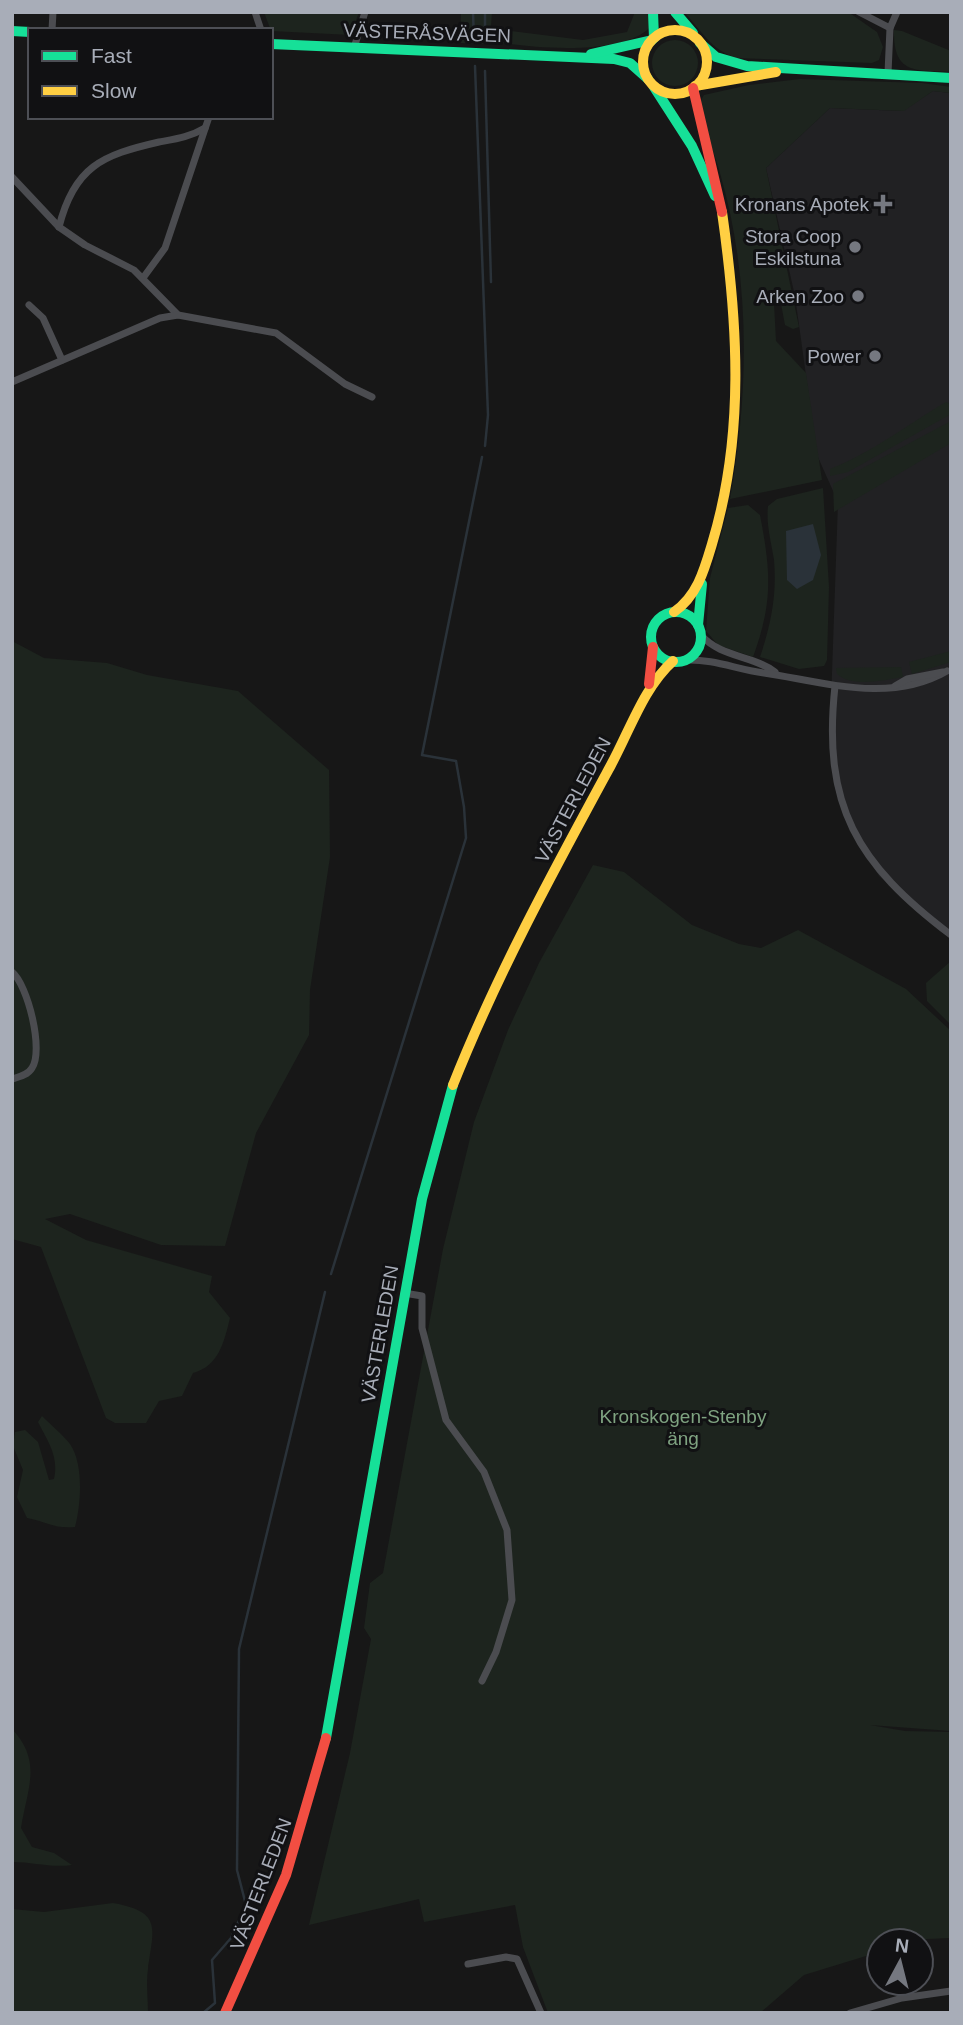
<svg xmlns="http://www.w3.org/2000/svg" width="963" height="2025" font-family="Helvetica,sans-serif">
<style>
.built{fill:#212123}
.green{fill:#1d241e}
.water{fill:#2a3239}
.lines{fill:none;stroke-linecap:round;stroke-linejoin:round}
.stream{stroke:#2a3239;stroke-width:2.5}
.street{stroke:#4b4c50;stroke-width:7}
.fast{stroke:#16e098;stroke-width:10}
.slow{stroke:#ffcf43;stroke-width:10}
.jam{stroke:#f24e42;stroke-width:10}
.poi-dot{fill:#757880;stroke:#111113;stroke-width:2.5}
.labels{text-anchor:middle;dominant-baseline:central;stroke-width:6;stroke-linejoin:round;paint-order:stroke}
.street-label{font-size:19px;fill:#a8adb8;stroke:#111113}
.poi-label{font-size:19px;fill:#a8adb8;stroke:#111113;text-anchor:end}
.park-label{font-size:19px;fill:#7fa381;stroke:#111113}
</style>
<rect width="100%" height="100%" fill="#171717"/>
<polygon class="built" points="933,91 951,93 951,936 879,876 852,832 834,785 830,730 838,502 817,455 795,296 766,168 830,108 903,111"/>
<g class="green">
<polygon points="264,12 359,12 351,35 271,31"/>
<path d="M461,12H492L490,40L511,31L583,40L627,32L635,12H648L650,27C623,57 528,48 490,41L488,44L460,43Z"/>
<path d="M684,12H848L877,32L883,47L879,60L872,63L736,58C711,50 701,30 684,12Z"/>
<path d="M894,30L902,31L951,51V72C916,70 893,75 894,30Z"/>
<circle cx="675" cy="63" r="23"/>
<path d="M800,79L922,83L951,87V93L933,91L904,111L830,108L766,168L799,327L793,329L785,325L781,304L774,303L776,341L806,373L822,480L730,499C749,391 751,280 720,173C714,151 704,129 697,107L704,95L749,85Z"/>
<path d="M946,402L951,404V414L848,472L830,476V469C873,452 907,425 946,402Z"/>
<polygon points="951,421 951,443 834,512 833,484"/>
<path d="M823,488L829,587L827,660L824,666L799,669L760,657C771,624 777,595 774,560C771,541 766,525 768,506L777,499Z"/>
<path d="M748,505L760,515C771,572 773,602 753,657L718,645L706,631L710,578L728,508Z"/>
<path d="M12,641L44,658L107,663L147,675L238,691L329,770L330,857L310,990L309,1035L256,1133L225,1246L161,1245L70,1214L45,1219L86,1240L212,1276L209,1292L230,1318C224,1342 219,1366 193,1373L182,1396L159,1401L146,1423H115L106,1418L41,1247L12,1239Z"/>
<polygon points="951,651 951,662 912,674 909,662"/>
<path d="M901,667L903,677C885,680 852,688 837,674L836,668Z"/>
<polygon points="593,865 624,872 692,925 739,944 761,948 798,930 906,989 951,1031 951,1731 870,1725 905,1731 951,1732 951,1938 879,1941 879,1952 804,1975 760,2013 548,2013 523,1947 515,1905 424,1922 419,1899 309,1925 350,1753 371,1639 364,1628 370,1583 383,1573 443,1249 474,1122 508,1030 539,963"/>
<polygon points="951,961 951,1025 927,1001 926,983"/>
<path d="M42,1416C51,1425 62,1434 70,1444C84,1464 81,1505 75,1527C54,1529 48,1522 27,1518L17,1497L23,1470L13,1446L15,1432L25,1430L38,1442L49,1480L54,1479C59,1456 48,1442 38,1422Z"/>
<path d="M12,1729C43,1762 27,1789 21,1828L32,1847L54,1853L72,1865C50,1868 34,1862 12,1862Z"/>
<path d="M113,1903C162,1912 154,1927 148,1969C146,1983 148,1998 148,2013H12V1909L44,1912Z"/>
</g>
<polygon class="water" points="813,524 821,555 813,580 797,589 787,580 786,531"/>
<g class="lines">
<g class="stream">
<polyline points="473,12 474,42"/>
<polyline points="485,37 485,12"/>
<polyline points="475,66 488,415 485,446"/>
<polyline points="485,71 491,282"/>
<polyline points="331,1274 466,838 464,807 456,761 422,755 482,457"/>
<polyline points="203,2013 215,2003 212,1960 231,1938 246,1905 237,1870 239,1649 325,1292"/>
</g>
<g class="street">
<polyline points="255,12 261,30"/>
<polyline points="859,12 890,28"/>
<polyline points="52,30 53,12"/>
<polyline points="354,48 365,12"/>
<polyline points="888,73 890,28 897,12"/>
<polyline points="12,177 59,227 85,245 134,270 178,315 276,333 345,384 372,397"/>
<path d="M59,227C74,167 102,155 159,142C175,139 190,137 205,128"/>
<polyline points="143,278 165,248 209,117"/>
<polyline points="29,305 43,318 62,360"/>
<polyline points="12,382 160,318 178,315"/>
<path d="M701,635C721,658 753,655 775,672"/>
<path d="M685,660C715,659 735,669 764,673C824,682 890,704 947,671"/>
<path d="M835,686C822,806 857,864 951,935"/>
<polyline points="895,686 907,679 943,672"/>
<path d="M12,972C28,985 44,1051 32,1068C28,1075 19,1077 12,1079"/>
<polyline points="404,1293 422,1296 422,1328 446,1420 484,1472 507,1530 512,1600 496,1652 482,1681"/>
<polyline points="468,1964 506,1957 517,1959 541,2013"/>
<polyline points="850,2013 902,1998 951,1991"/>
</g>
<g class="fast">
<polyline points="653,12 654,38"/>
<polyline points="675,12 693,33"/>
<polyline points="12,31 30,32"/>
<polyline points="700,43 716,57 747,66 951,78"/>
<polyline points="271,44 614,59 630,63 648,79"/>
<polyline points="591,54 652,40"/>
<polyline points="654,87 692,146 715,196"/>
<circle cx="676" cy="637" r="25"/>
<polyline points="698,625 702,584"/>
<polyline points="326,1738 422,1199 453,1085"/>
</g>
<g class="slow">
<circle cx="675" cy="62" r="32"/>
<polyline points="695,86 776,72"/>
<path d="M674,612C697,596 704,571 712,544C745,435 738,324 722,212"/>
<path d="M453,1085C497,974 554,870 611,765C630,730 644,687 673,661"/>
</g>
<g class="jam">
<polyline points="693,88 722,212"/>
<polyline points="649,684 653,647"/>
<polyline points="225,2013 286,1875 326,1738"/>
</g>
</g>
<g class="poi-dot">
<path d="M879.5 193.5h7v7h7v7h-7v7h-7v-7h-7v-7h7z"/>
<circle cx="855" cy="247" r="7"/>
<circle cx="858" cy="296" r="7"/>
<circle cx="875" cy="356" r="7"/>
</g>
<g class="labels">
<g class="street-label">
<text transform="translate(427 33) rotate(2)">VÄSTERÅSVÄGEN</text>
<text transform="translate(573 800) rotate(-62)">VÄSTERLEDEN</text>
<text transform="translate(380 1334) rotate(-80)">VÄSTERLEDEN</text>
<text transform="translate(261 1884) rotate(-69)">VÄSTERLEDEN</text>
</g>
<g class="poi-label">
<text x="869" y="204">Kronans Apotek</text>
<text x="841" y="236">Stora Coop<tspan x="841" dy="22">Eskilstuna</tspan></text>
<text x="844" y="296">Arken Zoo</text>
<text x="861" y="356">Power</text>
</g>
<g class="park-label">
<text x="683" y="1416">Kronskogen-Stenby<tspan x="683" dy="22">äng</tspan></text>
</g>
</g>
<rect width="963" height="2025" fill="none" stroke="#a8adb8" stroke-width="28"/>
<rect x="28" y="28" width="245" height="91" fill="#111113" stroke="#4d4f55" stroke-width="2"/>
<rect x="42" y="51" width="35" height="10" fill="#16e098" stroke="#4d4f55" stroke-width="2"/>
<text x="91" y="63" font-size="21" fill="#a8adb8">Fast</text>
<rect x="42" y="86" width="35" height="10" fill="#ffcf43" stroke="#4d4f55" stroke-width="2"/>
<text x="91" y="98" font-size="21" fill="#a8adb8">Slow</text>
<g transform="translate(900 1962) rotate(7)"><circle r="33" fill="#111113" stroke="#4d4f55" stroke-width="2"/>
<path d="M0-5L12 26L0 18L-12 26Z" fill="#757880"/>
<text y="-10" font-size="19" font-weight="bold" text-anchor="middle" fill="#a8adb8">N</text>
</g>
</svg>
